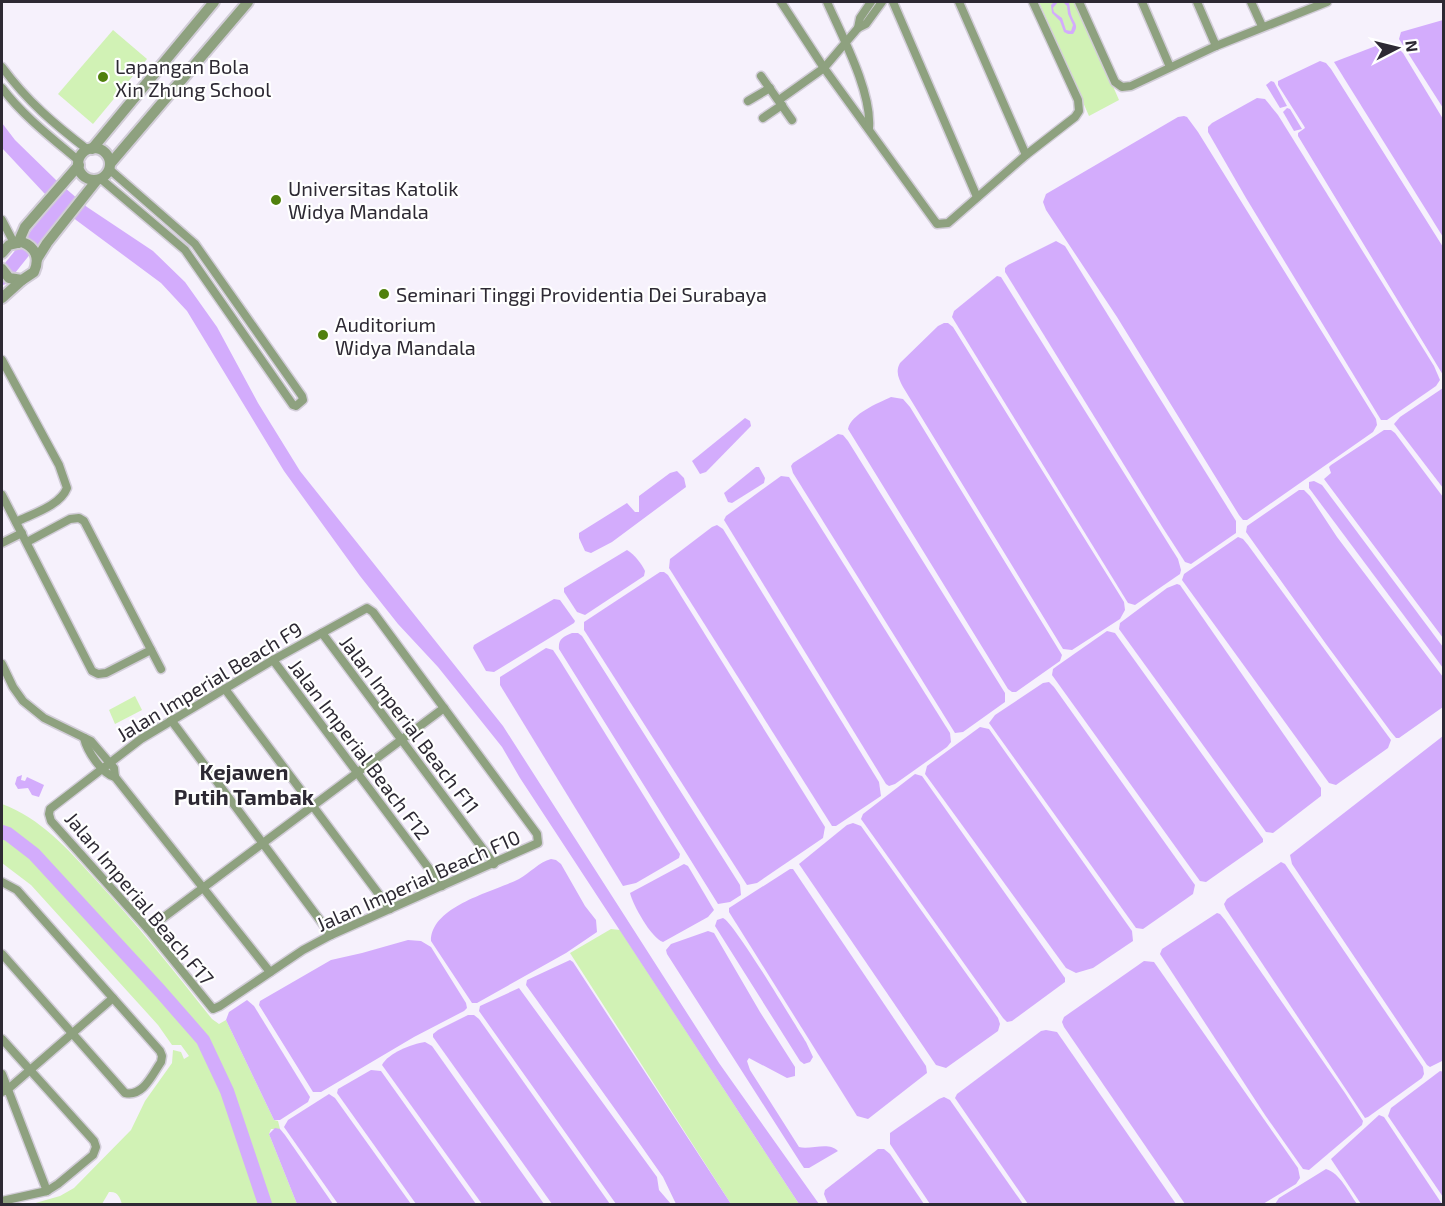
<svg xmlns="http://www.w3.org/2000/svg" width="1445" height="1206" font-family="'Exo 2',sans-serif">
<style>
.green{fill:#d1f2b5}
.water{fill:#d3acfc;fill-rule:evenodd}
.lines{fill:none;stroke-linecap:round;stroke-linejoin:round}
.river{stroke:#d3acfc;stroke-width:14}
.minor-casing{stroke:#d2cdd8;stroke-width:11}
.tertiary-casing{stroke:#d2cdd8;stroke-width:14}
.minor{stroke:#8ea17f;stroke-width:8}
.tertiary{stroke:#8ea17f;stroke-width:10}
.poi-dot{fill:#50800d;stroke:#fff;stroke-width:2}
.labels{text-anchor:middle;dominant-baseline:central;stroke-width:4.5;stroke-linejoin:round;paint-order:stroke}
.poi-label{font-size:20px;fill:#2d2933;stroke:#fff;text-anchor:start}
.street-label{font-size:20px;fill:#2d2933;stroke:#fff}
.quarter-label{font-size:22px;font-weight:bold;fill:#2d2933;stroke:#fff}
</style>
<rect width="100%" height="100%" fill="#f6f1fc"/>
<g class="green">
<polygon points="1039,2 1076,2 1119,100 1089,116"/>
<polygon points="113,30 147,59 93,124 58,94"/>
<polygon points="135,696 142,710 115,724 109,710"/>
<path d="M2,804C40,818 67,848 94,878C136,923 174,971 212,1019L219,1024L226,1020L274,1120L278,1121L280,1129H271L269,1134L297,1204H122C120,1198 118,1191 109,1192L102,1204H32L60,1196L74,1188L131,1130L145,1101L172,1063L173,1050L181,1052L184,1059L189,1056L181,1045H172L158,1025L31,885L2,863Z"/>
<polygon points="611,929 620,930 799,1204 731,1204 570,953"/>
</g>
<g class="water">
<path d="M1054,2L1069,3C1070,7 1070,13 1072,17C1075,24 1079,26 1073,34H1068L1064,32L1060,21L1052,13L1051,5ZM1058,2L1064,3L1067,6L1068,14L1073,25L1071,31L1066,30L1062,18L1054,12L1053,8Z"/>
<polygon points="1443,20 1444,20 1443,108 1399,39 1401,32"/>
<polygon points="1388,43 1394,44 1403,53 1443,119 1443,237 1334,62 1381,44"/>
<polygon points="1320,61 1326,63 1331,69 1443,247 1443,375 1298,136 1298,133 1305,128 1304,126 1278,85 1278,81"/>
<polygon points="1271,81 1274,82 1287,106 1280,108 1266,85"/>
<polygon points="1257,98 1265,99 1278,115 1434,366 1440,380 1436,386 1387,420 1381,420 1246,198 1208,132 1208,127 1212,123"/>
<polygon points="1287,108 1290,109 1302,129 1294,131 1283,112"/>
<polygon points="1184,116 1187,117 1198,132 1376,419 1377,425 1373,432 1247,520 1243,520 1239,515 1117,317 1046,210 1043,202 1046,194 1178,117"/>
<polygon points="2,123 15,140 56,180 87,207 153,251 185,282 217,327 258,403 300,471 503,726 719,1063 819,1204 799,1204 520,778 502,747 438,667 398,624 360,576 284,471 187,311 161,283 76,220 44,193 2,148"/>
<polygon points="1056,241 1065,246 1236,521 1236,533 1191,564 1185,562 1163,528 1005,272 1005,268 1008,265"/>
<polygon points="997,276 1001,277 1178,559 1181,570 1180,574 1135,605 1128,603 952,317 954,311"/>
<path d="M944,323H948L953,327L1124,602L1125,610L1120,619L1072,650L1063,649L903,387C899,379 895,372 900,363L938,326Z"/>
<polygon points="1443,388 1443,488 1394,424 1400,417"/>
<path d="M891,397L903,399L910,407L1062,655L1060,661L1016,692H1012L1008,689L848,429C851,414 878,403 891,397Z"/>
<polygon points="745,418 750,421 751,426 706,472 700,474 692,461"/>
<polygon points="1384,430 1391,430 1395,433 1443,497 1443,638 1324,479 1331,473 1329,467 1331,465"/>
<polygon points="838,434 843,435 848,441 1005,693 1005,702 963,732 955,733 793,473 791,466 793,463"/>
<polygon points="756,467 759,467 765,478 764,483 732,503 728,502 724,493"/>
<polygon points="677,471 684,478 686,487 612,542 591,553 585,551 579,538 579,533 627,503 635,512 639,512 639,496 670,473"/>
<polygon points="781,476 789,477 950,733 951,742 947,747 895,784 889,786 886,784 724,520 726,516"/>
<polygon points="1314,481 1322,485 1443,647 1443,668 1309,488 1309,482"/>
<polygon points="1299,490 1304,490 1310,496 1337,537 1443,677 1443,707 1399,738 1396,738 1391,732 1326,644 1246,532 1247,526"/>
<polygon points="717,525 723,529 879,782 881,796 836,826 832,826 669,568 670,559 712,527"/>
<polygon points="1238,537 1243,539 1248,545 1391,740 1388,748 1336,785 1329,783 1182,580 1184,574"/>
<path d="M627,550C635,555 641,563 645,571L644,576L585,615L577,612L564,592V588Z"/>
<polygon points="660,572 664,572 668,575 825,827 823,838 757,883 747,885 584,630 584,622"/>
<polygon points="1177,584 1180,585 1321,788 1321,796 1273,833 1266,832 1119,629 1120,623 1167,588"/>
<polygon points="554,599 560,600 575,621 574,623 494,672 486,671 473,648 474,645"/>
<polygon points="1107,631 1115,633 1263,839 1263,842 1206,882 1200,881 1052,675 1053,669 1057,666"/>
<path d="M572,633H578L582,636L740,885L741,895L730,902L718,904L559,649C558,639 563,637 572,633Z"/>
<polygon points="546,648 553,650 559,659 680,854 679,858 636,883 623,886 500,685 500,677"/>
<polygon points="1049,682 1054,687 1195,885 1193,894 1143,929 1136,928 989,723 995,715 1043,683"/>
<polygon points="980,727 989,729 1132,931 1133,941 1093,968 1076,973 1066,968 925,774 927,766"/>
<polygon points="1443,736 1444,1060 1430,1067 1427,1065 1292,864 1290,855"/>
<polygon points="915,774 922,776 1065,978 1065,982 1012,1021 1007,1022 1003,1018 861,819 863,814"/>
<polygon points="22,775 21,780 25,781 27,777 44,785 39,797 32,795 28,788 18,789 15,784 17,777"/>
<polygon points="853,823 861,826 998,1018 1000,1024 998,1031 946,1068 936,1065 799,864 847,825"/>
<path d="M551,859L556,860L561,864L585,906L596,920L597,932L566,953L477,1003H472L431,941C431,906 493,892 519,879C530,873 539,862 551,859Z"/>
<polygon points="1281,862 1285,864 1423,1067 1424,1074 1422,1078 1368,1117 1365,1118 1226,909 1224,904 1227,899"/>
<path d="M684,864L688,866L714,910L708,917L663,942C651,938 633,905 630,893Z"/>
<polygon points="790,869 793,869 926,1066 927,1073 868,1119 857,1116 729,912 729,908"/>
<polygon points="1217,913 1220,914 1225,920 1345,1093 1363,1121 1362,1125 1309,1170 1303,1169 1265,1115 1160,954 1162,949"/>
<path d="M723,918C734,922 795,1025 806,1042L813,1057L810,1062L804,1064L800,1061L715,926L717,920Z"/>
<path d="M708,931L714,933L760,1012L795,1067V1076L787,1078L749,1058L747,1061L750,1070L799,1147C811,1150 829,1141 838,1151L809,1168H804L800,1162L667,954L666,950L671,944Z"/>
<polygon points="408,940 421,941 431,947 466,1003 467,1008 464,1011 414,1037 321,1092 313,1092 259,1005 260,1001 331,960 362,953"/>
<polygon points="570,960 573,962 731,1204 676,1204 663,1177 635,1137 526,985 527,980"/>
<polygon points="1144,961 1154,962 1298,1168 1300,1178 1296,1184 1263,1204 1185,1204 1064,1027 1062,1022 1064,1017"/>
<polygon points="519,988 657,1177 659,1190 671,1204 616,1204 479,1011 480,1006"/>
<polygon points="247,1000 254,1006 310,1097 308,1102 280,1120 274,1120 226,1020 229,1012"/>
<polygon points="468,1015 474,1015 479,1019 610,1204 552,1204 433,1037 433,1034 438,1030"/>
<polygon points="1046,1030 1057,1032 1176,1204 1028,1204 955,1098 957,1094 1041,1031"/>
<path d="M425,1042L432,1046L544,1204H482L382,1065C388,1053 412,1044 425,1042Z"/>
<polygon points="371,1070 381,1071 476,1204 416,1204 337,1093 338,1089"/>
<polygon points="1440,1071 1444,1072 1443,1197 1388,1116 1391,1108"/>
<polygon points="329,1094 335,1098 411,1204 338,1204 284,1127 288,1120"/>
<polygon points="944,1097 950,1100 1023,1204 930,1204 890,1144 890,1133 939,1099"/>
<polygon points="1379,1115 1384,1117 1442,1204 1361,1204 1331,1159"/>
<polygon points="275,1128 280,1129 285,1135 333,1204 297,1204 269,1134"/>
<polygon points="878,1149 884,1149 890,1154 924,1204 828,1204 824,1194 825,1190"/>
<path d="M1326,1169C1340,1173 1349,1193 1357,1204H1275L1279,1198Z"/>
</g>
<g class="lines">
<g class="river">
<polyline points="2,278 55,212 66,202"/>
<polyline points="2,832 8,834 34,854 161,992 203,1040 227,1091 265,1204"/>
</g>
<defs>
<g id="minor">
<polyline points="781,2 824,68 937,224 948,223 1026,155 1075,117 1079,111 1078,100 1033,2"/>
<path d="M827,2C842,36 872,92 869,128"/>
<polyline points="893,2 977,197"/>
<polyline points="959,2 1026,155"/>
<polyline points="1079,2 1115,82 1122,87 1131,86 1216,46 1327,2"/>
<polyline points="1142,2 1170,67"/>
<polyline points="1197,2 1216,46"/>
<polyline points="1251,2 1262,26"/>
<polyline points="858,28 860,18 871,2"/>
<path d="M2,67C27,101 54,124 88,150"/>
<polyline points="761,76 792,120"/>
<path d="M2,88C23,116 52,138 79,161"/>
<polyline points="779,100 824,68 858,28 866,24 882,2"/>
<polyline points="748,101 770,88"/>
<polyline points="763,118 782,105"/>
<polyline points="101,179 185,250 293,405 296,406 303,400 302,396 195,244 109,169"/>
<polyline points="2,220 14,243"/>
<path d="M2,360L59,465L67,488C60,506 32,514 16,522"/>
<polyline points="2,495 92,671 98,674 106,673 151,650"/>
<polyline points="27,542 70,519 79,518 84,521 161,669"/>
<polyline points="2,543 22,533"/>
<polygon points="367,608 373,612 537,834 538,843 331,935 303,950 220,1006 213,1009 148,929 51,821 49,814 50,809 141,739 273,660"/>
<polyline points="322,633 494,864"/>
<polyline points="273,660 442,886"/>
<polyline points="2,664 13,687 23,701 44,718 91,741 114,768 115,777 270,972"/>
<polyline points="225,689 390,909"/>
<polyline points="171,720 331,935"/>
<path d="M84,738C87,751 102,774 115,777"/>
<path d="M2,882L17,890L160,1051L162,1056L161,1062C152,1075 143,1097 125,1093L2,954"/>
<polyline points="148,929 444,708"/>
<polyline points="2,1039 94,1141 96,1147 93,1155 58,1184 47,1191 2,1201"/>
<polyline points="2,1074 47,1191"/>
<polyline points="2,1092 7,1090 113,998"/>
</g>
<g id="tertiary">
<circle cx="94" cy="164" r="16"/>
<polyline points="92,149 214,2"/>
<polyline points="110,164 248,2"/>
<polyline points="18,243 25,227 79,165"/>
<path d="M2,253L9,245L22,242C36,247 40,259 34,272L22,280L9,278L2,269"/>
<polyline points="37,259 47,243 97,180"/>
<polyline points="2,298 22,280"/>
</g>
</defs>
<use href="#minor" class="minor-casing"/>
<use href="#tertiary" class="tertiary-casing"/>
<use href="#minor" class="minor"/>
<use href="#tertiary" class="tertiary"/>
</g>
<g class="poi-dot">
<circle cx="103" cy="77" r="6"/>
<circle cx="276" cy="200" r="6"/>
<circle cx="384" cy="294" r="6"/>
<circle cx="323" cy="335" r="6"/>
</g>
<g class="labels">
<g class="poi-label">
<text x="115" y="66">Lapangan Bola<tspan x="115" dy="23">Xin Zhung School</tspan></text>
<text x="288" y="188">Universitas Katolik<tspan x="288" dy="23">Widya Mandala</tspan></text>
<text x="396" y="294">Seminari Tinggi Providentia Dei Surabaya</text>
<text x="335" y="324">Auditorium<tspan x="335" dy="23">Widya Mandala</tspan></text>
</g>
<g class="street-label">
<text transform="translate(209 681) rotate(-31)">Jalan Imperial Beach F9</text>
<text transform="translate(410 724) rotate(53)">Jalan Imperial Beach F11</text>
<text transform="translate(360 749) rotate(53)">Jalan Imperial Beach F12</text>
<text transform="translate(418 880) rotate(-24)">Jalan Imperial Beach F10</text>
<text transform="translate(140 898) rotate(50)">Jalan Imperial Beach F17</text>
</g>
<g class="quarter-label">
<text x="244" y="771">Kejawen<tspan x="244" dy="25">Putih Tambak</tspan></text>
</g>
</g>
<rect width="1445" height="1206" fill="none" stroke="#2d2933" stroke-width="6"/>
<g transform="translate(1397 48) rotate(83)" stroke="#ffffff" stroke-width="4.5" paint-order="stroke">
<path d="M0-4.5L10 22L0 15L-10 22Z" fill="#2d2933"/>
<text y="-9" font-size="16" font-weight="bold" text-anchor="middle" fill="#2d2933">N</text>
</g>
</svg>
